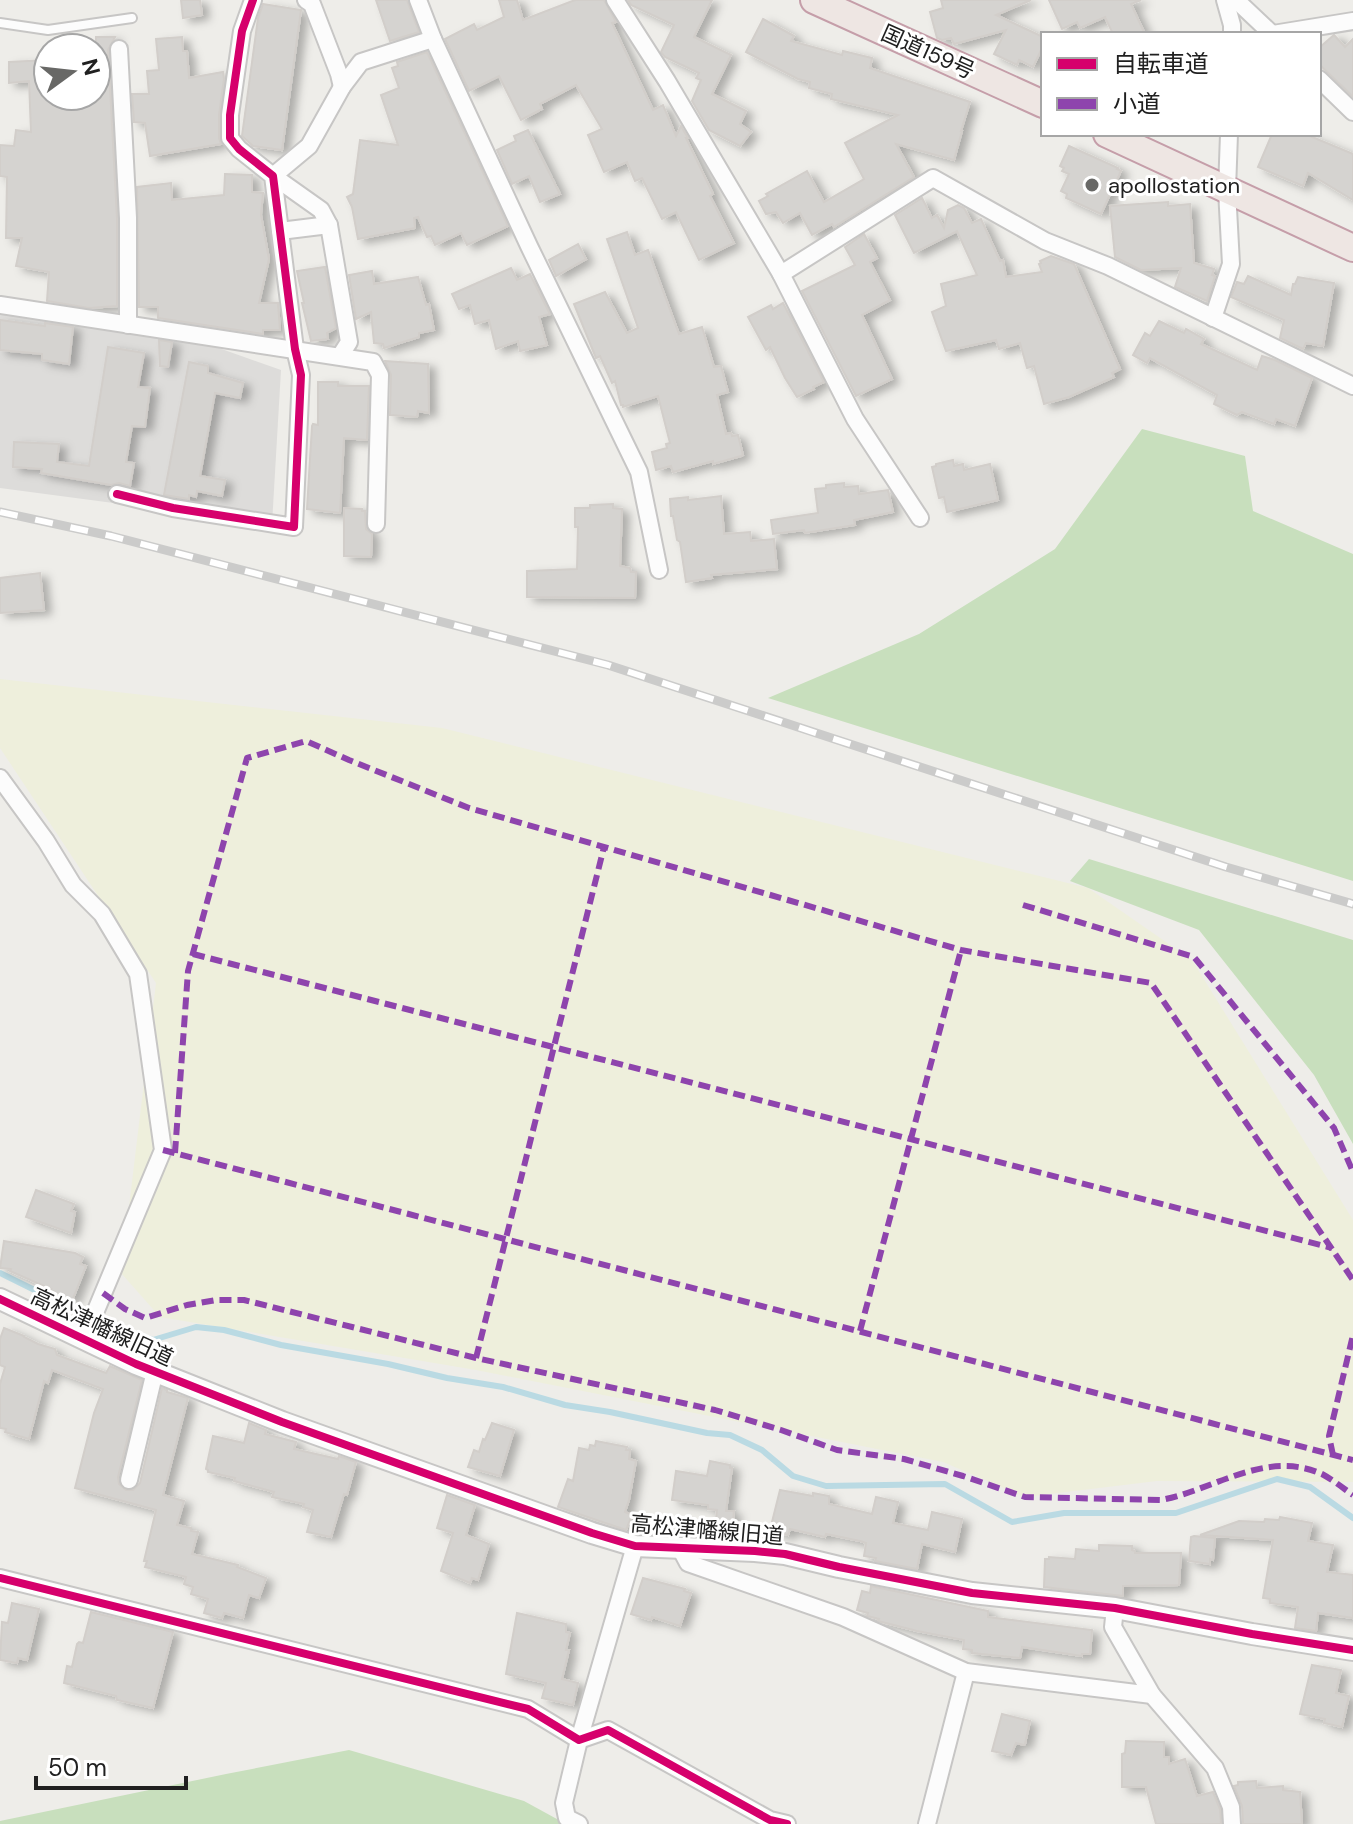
<svg xmlns="http://www.w3.org/2000/svg" width="1353" height="1824" font-family="'DM Sans','Noto Sans JP',sans-serif">
<style>
.residential{fill:#dddcda}
.farmland{fill:#eeefdc}
.forest{fill:#c8dfbd}
.lines{fill:none;stroke-linecap:round;stroke-linejoin:round}
.stream{stroke:#badae3;stroke-width:6}
.building{fill:#d5d3d0;stroke:#d2ceca;stroke-width:2;filter:url(#shadow)}
.service-casing{stroke:#c7c6c5;stroke-width:12}
.minor-casing{stroke:#c7c6c5;stroke-width:20}
.tertiary-casing{stroke:#c7c6c5;stroke-width:24}
.trunk-casing{stroke:#c59ea9;stroke-width:30}
.service{stroke:#fcfcfc;stroke-width:8}
.minor{stroke:#fcfcfc;stroke-width:16}
.tertiary{stroke:#fcfcfc;stroke-width:20}
.trunk{stroke:#eee6e3;stroke-width:26}
.rail-casing{stroke:#cbcbca;stroke-width:9}
.rail{stroke:#fff;stroke-width:6;stroke-dasharray:18;stroke-linecap:butt}
.quiet{stroke:#8e44ad;stroke-width:6;stroke-dasharray:12 6;stroke-linecap:butt}
.cycleway-casing{stroke:#fff;stroke-width:13}
.cycleway{stroke:#d6006c;stroke-width:8}
.poi-dot{fill:#686866;stroke:#fff;stroke-width:3}
.labels{text-anchor:middle;dominant-baseline:central;stroke-width:6;stroke-linejoin:round;paint-order:stroke}
.street-label{font-size:22px;fill:#202020;stroke:#fff}
.poi-label{font-size:22px;fill:#202020;stroke:#fff;text-anchor:start}
</style>
<defs>
<filter id="shadow"><feDropShadow dx="7" dy="4" stdDeviation="4" flood-color="#0004"/></filter>
</defs>
<rect width="100%" height="100%" fill="#eeede9"/>
<polygon class="residential" points="0,306 171,331 281,370 272,524 0,488"/>
<polygon class="farmland" points="0,679 442,728 1088,888 1192,960 1353,1220 1353,1482 1157,1481 1025,1497 943,1462 476,1370 160,1317 121,1273 156,983 0,748"/>
<g class="forest">
<polygon points="1142,429 1245,456 1253,511 1353,554 1353,881 768,698 919,634 1055,549"/>
<polygon points="1089,859 1353,940 1353,1144 1314,1075 1199,930 1070,881"/>
<polygon points="349,1750 524,1801 566,1824 0,1824 0,1821 226,1774"/>
</g>
<g class="lines">
<polyline class="stream" points="0,1273 83,1314 153,1340 196,1327 224,1330 281,1345 388,1364 447,1378 503,1387 565,1405 610,1412 707,1433 730,1435 762,1450 793,1476 826,1486 945,1484 1012,1522 1064,1513 1176,1513 1277,1479 1310,1487 1353,1518"/>
</g>
<g class="building">
<polygon points="181,0 200,0 202,15 183,18"/>
<polygon points="376,0 407,0 419,32 390,41"/>
<polygon points="499,0 517,0 523,20 575,0 604,0 616,22 612,23 653,110 663,105 676,136 681,126 688,138 686,138 713,194 710,196 734,243 699,260 676,212 662,219 642,178 635,181 627,162 604,172 588,135 602,129 576,85 540,104 542,109 521,120 499,76 469,91 445,39 474,24 477,30 504,17"/>
<polygon points="628,0 712,0 694,37 731,55 712,94 746,111 740,124 751,132 740,146 709,130 692,101 701,80 696,78 699,73 665,57 661,52 674,25 631,5"/>
<polygon points="941,0 1031,0 996,15 1043,37 1043,46 1033,67 1019,60 1017,65 994,54 1006,30 954,44 951,38 942,40 937,38 930,12 943,8"/>
<polygon points="1049,0 1141,0 1131,4 1145,34 1113,34 1105,17 1080,28 1077,22 1062,29"/>
<polygon points="263,4 301,10 282,150 253,146 242,136 258,18"/>
<polygon points="763,19 794,36 791,41 842,55 843,51 872,58 870,68 970,102 961,131 962,131 954,160 896,144 914,177 834,227 832,224 812,235 800,213 783,223 776,212 766,214 759,201 768,196 766,194 807,171 824,202 864,179 845,143 898,115 831,99 832,94 809,88 810,82 798,79 746,52"/>
<polygon points="1334,35 1345,47 1353,39 1353,97 1319,64 1319,48"/>
<polygon points="96,37 115,37 108,50 117,218 117,306 89,308 47,301 49,272 16,266 22,238 6,238 7,177 0,176 0,145 14,146 16,130 31,132 29,81 9,83 9,62 48,60 48,96 96,96"/>
<polygon points="182,37 183,51 187,51 189,78 223,72 224,79 219,115 219,138 221,144 150,156 145,123 134,122 132,94 149,94 147,71 159,70 156,39"/>
<polygon points="427,52 508,226 467,245 461,233 435,245 431,236 427,237 418,217 414,218 415,228 358,239 352,207 347,197 353,194 360,140 398,145 381,95 399,88 392,68 398,66 397,62"/>
<polygon points="528,130 560,194 540,202 529,176 512,184 497,150 516,141 514,136"/>
<polygon points="1272,134 1305,134 1353,154 1353,200 1308,173 1303,186 1258,167"/>
<polygon points="1069,146 1118,168 1117,169 1121,171 1101,214 1066,198 1067,194 1061,191 1069,174 1062,171 1064,168 1060,166"/>
<polygon points="225,174 252,175 252,192 263,193 261,215 269,259 259,303 278,303 280,330 263,330 263,334 158,318 158,307 139,307 137,187 171,183 172,200 224,195"/>
<polygon points="922,198 932,218 937,215 944,228 948,210 958,205 964,208 972,223 981,219 1000,261 1003,260 1006,277 1042,272 1039,264 1041,263 1040,261 1051,256 1074,264 1120,369 1112,373 1114,377 1069,397 1044,404 1034,366 1027,368 1020,343 999,349 996,340 946,351 932,312 946,306 941,284 977,275 957,231 914,253 895,215"/>
<polygon points="1168,202 1168,206 1190,204 1194,263 1214,269 1212,275 1215,276 1207,301 1175,287 1181,268 1141,270 1115,257 1110,206"/>
<polygon points="627,232 635,255 648,250 679,334 702,327 714,367 721,366 728,392 717,395 726,434 731,433 732,436 738,435 743,455 741,456 713,464 713,461 673,472 671,466 656,470 652,452 667,448 666,444 670,443 658,396 623,407 623,405 621,405 615,381 612,383 600,356 596,358 574,304 605,292 627,333 638,328 607,239"/>
<polygon points="864,234 877,258 870,262 890,300 862,315 892,379 856,396 802,291 855,265 845,247"/>
<polygon points="578,244 586,259 556,276 549,260"/>
<polygon points="325,267 336,328 327,333 328,339 311,341 302,303 304,303 297,271"/>
<polygon points="511,268 517,280 530,274 550,314 539,317 547,345 520,351 518,341 496,349 489,320 475,324 470,305 459,309 452,294"/>
<polygon points="372,271 374,284 418,277 426,305 429,304 434,330 419,333 419,337 384,348 383,344 374,343 371,312 356,319 349,275"/>
<polygon points="1248,276 1291,295 1293,284 1295,284 1298,277 1334,283 1323,346 1306,343 1303,349 1280,338 1284,320 1231,297 1237,282 1244,284"/>
<polygon points="783,303 824,382 813,387 814,389 797,397 785,378 770,347 766,350 748,317 771,305 773,309"/>
<polygon points="0,320 45,326 45,323 73,327 69,364 42,360 42,354 0,350"/>
<polygon points="1159,321 1184,333 1186,329 1204,339 1201,344 1257,370 1262,356 1275,360 1312,378 1295,426 1276,419 1274,424 1242,412 1237,415 1214,404 1217,395 1150,358 1147,363 1133,355 1145,333 1150,336"/>
<polygon points="159,340 172,342 168,367 160,366"/>
<polygon points="108,347 144,353 138,387 150,388 145,427 132,426 126,462 134,463 130,486 119,483 111,485 41,473 42,469 13,467 14,442 59,444 57,462 89,466"/>
<polygon points="385,361 428,364 429,413 418,411 417,417 390,415 391,375"/>
<polygon points="189,362 208,366 208,373 243,383 240,398 215,393 200,476 225,480 222,496 197,491 196,497 189,495 189,499 164,495"/>
<polygon points="318,382 338,382 338,386 369,386 367,440 344,438 340,513 307,509 312,426 313,424 318,425"/>
<polygon points="953,460 954,466 963,464 964,470 990,464 998,500 947,512 944,497 939,498 932,467 936,466 936,464"/>
<polygon points="844,483 844,487 858,486 859,494 888,490 893,512 854,520 855,525 805,533 804,530 773,534 771,520 818,513 815,489 826,488 826,485"/>
<polygon points="721,496 724,534 750,532 751,541 774,539 777,569 711,575 712,578 686,582 680,542 677,540 673,516 671,516 670,499 688,497 688,500"/>
<polygon points="613,504 613,508 622,509 620,566 630,568 631,572 636,572 635,598 527,597 527,571 577,569 578,527 575,527 575,508 590,508 590,505"/>
<polygon points="344,508 362,509 362,511 365,511 366,529 372,534 371,557 344,556"/>
<polygon points="40,573 44,610 0,613 0,578"/>
<polygon points="36,1190 74,1204 71,1211 75,1212 71,1233 26,1217"/>
<polygon points="4,1241 75,1253 83,1257 80,1264 86,1266 72,1301 58,1296 58,1294 50,1290 51,1289 10,1271 11,1269 0,1268"/>
<polygon points="4,1328 24,1336 24,1337 38,1344 55,1349 57,1355 106,1373 110,1366 142,1380 118,1477 119,1484 126,1490 133,1490 140,1483 162,1388 167,1390 167,1392 188,1398 163,1495 184,1501 177,1525 191,1528 191,1531 198,1532 192,1554 238,1565 237,1567 266,1578 259,1598 249,1595 243,1618 224,1613 222,1618 204,1613 208,1599 191,1594 193,1587 184,1584 186,1577 145,1567 147,1561 144,1561 156,1510 75,1488 94,1413 103,1389 52,1370 48,1383 44,1381 29,1439 5,1432 6,1429 0,1428 0,1384 5,1367 0,1365 0,1339"/>
<polygon points="249,1423 266,1430 265,1434 296,1442 294,1449 338,1459 339,1456 356,1462 347,1495 344,1494 331,1537 307,1532 313,1510 303,1507 304,1504 272,1497 274,1492 234,1481 235,1478 208,1472 208,1470 206,1469 213,1436 244,1443"/>
<polygon points="492,1423 514,1430 500,1476 468,1467 474,1450 479,1452 483,1439 485,1440"/>
<polygon points="596,1441 627,1447 626,1450 630,1450 629,1459 636,1461 629,1500 625,1512 632,1515 626,1530 558,1507 568,1479 573,1481 579,1448 589,1450 590,1445 595,1446"/>
<polygon points="710,1461 730,1465 730,1468 732,1468 726,1511 734,1511 732,1531 715,1529 717,1510 708,1509 708,1505 672,1500 676,1471 707,1476"/>
<polygon points="780,1490 813,1496 813,1493 829,1496 829,1504 872,1514 876,1497 898,1502 893,1523 928,1530 932,1512 962,1519 955,1552 922,1544 917,1569 875,1561 876,1558 864,1556 866,1543 860,1541 826,1534 825,1537 790,1529 788,1535 770,1530"/>
<polygon points="447,1495 475,1505 466,1535 489,1544 478,1580 472,1578 470,1583 441,1571 453,1533 437,1528"/>
<polygon points="1280,1517 1312,1523 1308,1541 1333,1545 1327,1572 1353,1575 1353,1618 1318,1613 1316,1631 1295,1628 1298,1607 1270,1603 1270,1599 1263,1598 1273,1540 1200,1535 1239,1521 1264,1522 1265,1519 1279,1520"/>
<polygon points="1194,1536 1215,1538 1213,1560 1210,1559 1210,1564 1189,1561 1191,1537"/>
<polygon points="1099,1545 1132,1546 1132,1550 1135,1551 1135,1553 1181,1553 1179,1585 1123,1586 1123,1596 1044,1587 1045,1559 1049,1559 1049,1557 1075,1559 1076,1549 1099,1551"/>
<polygon points="643,1578 685,1589 684,1591 691,1593 680,1626 652,1617 651,1620 631,1614"/>
<polygon points="871,1586 988,1611 988,1617 1092,1630 1090,1654 1082,1654 1082,1656 1022,1647 1020,1658 972,1653 972,1650 963,1649 964,1640 917,1631 882,1622 878,1621 879,1619 867,1616 868,1613 857,1610 862,1591 870,1593"/>
<polygon points="12,1603 39,1609 27,1660 18,1658 17,1663 0,1660 2,1622 8,1623"/>
<polygon points="91,1612 173,1632 153,1708 117,1700 116,1696 64,1683 67,1666 72,1667 77,1644 79,1642 83,1643"/>
<polygon points="517,1613 566,1624 566,1632 570,1633 566,1650 569,1650 562,1679 578,1683 573,1705 542,1698 546,1683 506,1674"/>
<polygon points="1312,1665 1341,1670 1336,1693 1349,1696 1342,1727 1324,1723 1325,1719 1300,1714"/>
<polygon points="1002,1714 1030,1721 1025,1744 1024,1745 1016,1743 1011,1755 992,1751"/>
<polygon points="1126,1741 1164,1742 1164,1757 1169,1757 1169,1764 1185,1759 1197,1796 1213,1792 1220,1809 1221,1824 1156,1824 1146,1787 1122,1787 1122,1754 1125,1753"/>
<polygon points="1256,1781 1257,1788 1283,1786 1283,1790 1300,1792 1302,1824 1243,1824 1242,1806 1234,1786 1238,1785 1238,1782"/>
</g>
<g class="lines">
<defs>
<polyline id="service" points="0,23 48,30 132,18"/>
<g id="minor">
<polyline points="306,0 312,4 339,74 342,87"/>
<polyline points="418,0 433,39 529,246 639,472 659,570"/>
<polyline points="615,0 667,81 781,274 855,419 920,518"/>
<polyline points="1225,0 1232,25 1232,34"/>
<polyline points="1236,0 1272,34"/>
<polyline points="1273,34 1353,21"/>
<polyline points="119,49 128,218 128,325"/>
<polyline points="1319,79 1353,112"/>
<polyline points="329,225 321,210 273,176 309,146 342,87 361,62 433,39"/>
<polyline points="280,231 329,225 349,342 340,356"/>
<polyline points="781,274 933,178 1045,241 1108,266 1353,386"/>
<polyline points="0,305 373,362 380,375 376,524"/>
<polyline points="1213,318 1231,264 1227,190 1229,134"/>
<polyline points="117,494 173,508 294,527 301,375 295,349 273,176 239,149 230,138 230,115 242,31 253,0"/>
<polyline points="0,778 46,841 73,885 102,914 138,974 163,1150 84,1339"/>
<polyline points="129,1480 155,1371"/>
<polyline points="680,1548 688,1563 843,1617 966,1672 1152,1695"/>
<polyline points="0,1578 528,1709 579,1740 608,1730 770,1820 787,1824"/>
<polyline points="1115,1608 1113,1627 1152,1695 1215,1768 1231,1807 1232,1824"/>
<polyline points="579,1824 567,1818 564,1803 579,1740 635,1546"/>
<polyline points="927,1824 966,1672"/>
</g>
<polyline id="tertiary" points="0,1299 136,1364 282,1422 592,1533 635,1546 755,1551 785,1554 839,1567 972,1593 1115,1608 1252,1634 1353,1650"/>
<g id="trunk">
<polyline points="814,0 1043,104"/>
<polyline points="1107,134 1353,248"/>
</g>
</defs>
<use href="#service" class="service-casing"/>
<use href="#minor" class="minor-casing"/>
<use href="#tertiary" class="tertiary-casing"/>
<use href="#trunk" class="trunk-casing"/>
<use href="#service" class="service"/>
<use href="#minor" class="minor"/>
<use href="#tertiary" class="tertiary"/>
<use href="#trunk" class="trunk"/>
<defs>
<polyline id="rail" points="0,512 111,536 608,665 1226,867 1353,904"/>
</defs>
<use href="#rail" class="rail-casing"/>
<use href="#rail" class="rail"/>
<g class="quiet">
<polyline points="1023,905 1194,957 1334,1128 1353,1172"/>
<polyline points="193,954 1332,1248"/>
<polyline points="163,1150 1353,1460"/>
<polyline points="175,1153 188,971 247,758 306,741 349,760 469,808 961,950 1151,983 1353,1280"/>
<path d="M103,1293L125,1309L145,1318L187,1305L216,1300H244L476,1358L715,1410L781,1430L837,1450L904,1459L963,1476L1025,1497L1161,1500C1214,1490 1266,1449 1322,1474C1333,1480 1343,1488 1353,1495"/>
<polyline points="860,1331 961,950"/>
<polyline points="476,1358 604,847"/>
<polyline points="1333,1455 1329,1436 1353,1335"/>
</g>
<defs>
<g id="cycleway">
<polyline points="117,494 173,508 294,527 301,375 295,349 273,176 239,149 230,138 230,115 242,31 253,0"/>
<polyline points="0,1299 136,1364 282,1422 592,1533 635,1546 755,1551 785,1554 839,1567 972,1593 1115,1608 1252,1634 1353,1650"/>
<polyline points="0,1578 528,1709 579,1740 608,1730 770,1820 787,1824"/>
</g>
</defs>
<use href="#cycleway" class="cycleway-casing"/>
<use href="#cycleway" class="cycleway"/>
</g>
<circle class="poi-dot" cx="1092" cy="185" r="8"/>
<g class="labels">
<g class="street-label">
<text transform="translate(928 52) rotate(24)">国道159号</text>
<text transform="translate(102 1327) rotate(25)">高松津幡線旧道</text>
<text transform="translate(707 1530) rotate(5)">高松津幡線旧道</text>
</g>
<g class="poi-label">
<text x="1108" y="185">apollostation</text>
</g>
</g>
<rect x="1041" y="32" width="280" height="104" fill="#ffffff" stroke="#a6a6a6" stroke-width="2"/>
<rect x="1057" y="58" width="40" height="12" fill="#d6006c" stroke="#a6a6a6" stroke-width="2"/>
<text x="1113" y="72" font-size="24" fill="#202020">自転車道</text>
<rect x="1057" y="98" width="40" height="12" fill="#8e44ad" stroke="#a6a6a6" stroke-width="2"/>
<text x="1113" y="112" font-size="24" fill="#202020">小道</text>
<g transform="translate(72 72) rotate(75)"><circle r="38" fill="#ffffff" stroke="#a6a6a6" stroke-width="2"/>
<path d="M0-6L14 30L0 20L-14 30Z" fill="#686866"/>
<text y="-12" font-size="22" font-weight="bold" text-anchor="middle" fill="#202020">N</text>
</g>
<path d="M36 1776v12h150v-12" fill="none" stroke="#202020" stroke-width="4"/>
<text x="48" y="1776" font-size="24" fill="#202020" stroke="#ffffff" stroke-width="6" paint-order="stroke">50 m</text>
</svg>
